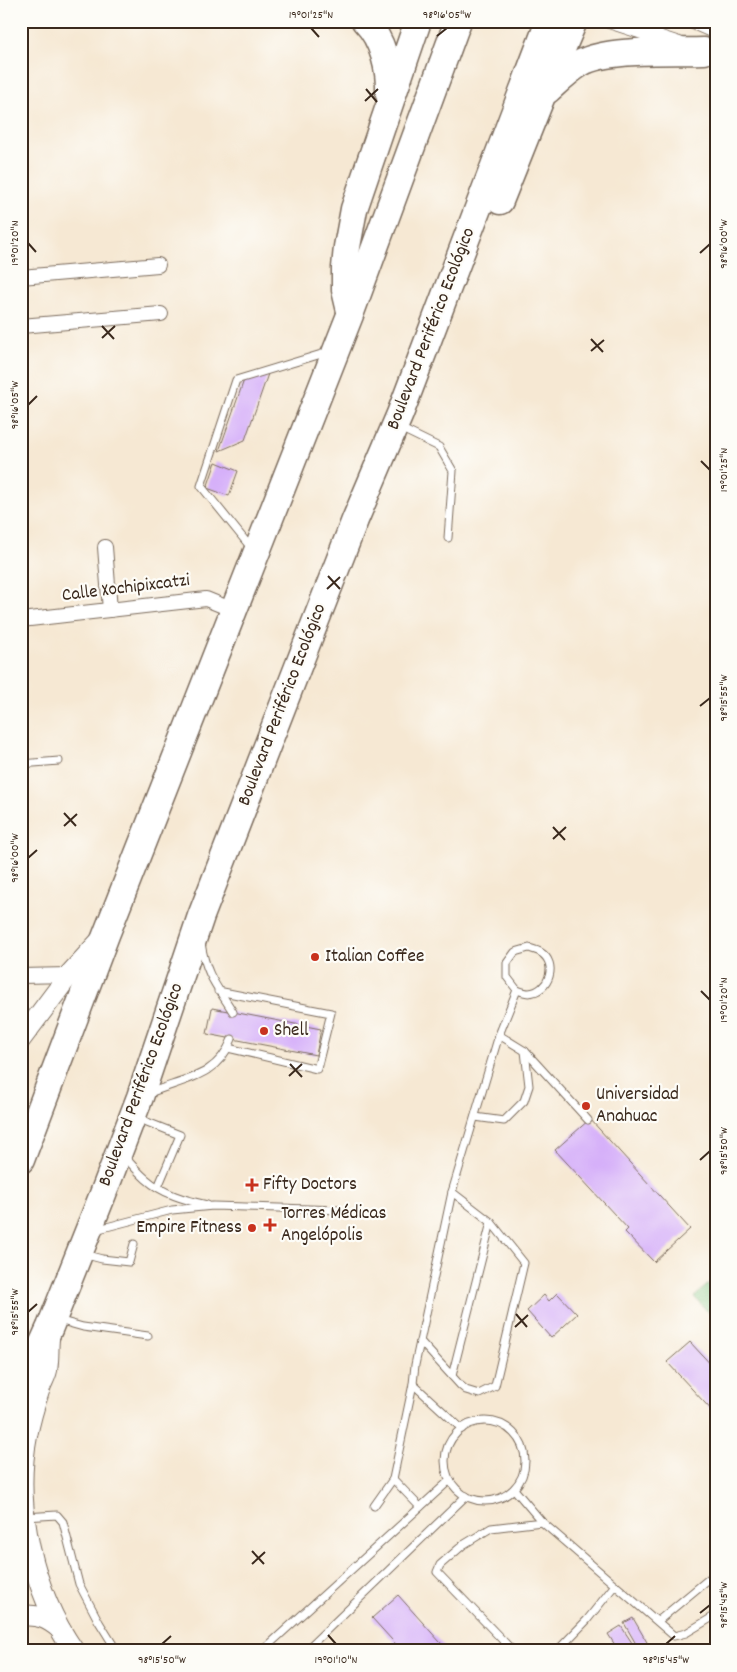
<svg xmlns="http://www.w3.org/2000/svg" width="737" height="1672" font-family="Dekko,sans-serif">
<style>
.green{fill:#82c57f;stroke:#5e784e}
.building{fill:#d6b0f9}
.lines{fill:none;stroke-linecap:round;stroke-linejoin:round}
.lane-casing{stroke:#7c6c5d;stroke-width:9}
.street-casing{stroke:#7c6c5d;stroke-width:16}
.secondary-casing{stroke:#7c6c5d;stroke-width:22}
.highway-casing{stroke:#7c6c5d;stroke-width:29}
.lane{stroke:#fff;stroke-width:7}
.street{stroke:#fff;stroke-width:14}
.secondary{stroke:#fff;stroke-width:20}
.highway{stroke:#fff;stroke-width:26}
.ticks{fill:none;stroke:#3b2a1e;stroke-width:2}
.poi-dot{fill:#c8321e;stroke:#fdfcf7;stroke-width:2}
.labels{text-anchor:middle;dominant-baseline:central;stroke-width:4.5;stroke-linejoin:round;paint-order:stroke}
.street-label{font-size:19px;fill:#3b2a1e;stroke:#fdfcf7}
.poi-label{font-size:19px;fill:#3b2a1e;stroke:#fdfcf7;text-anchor:start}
.neatline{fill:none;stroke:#3b2a1e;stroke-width:2}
.ticks-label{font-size:12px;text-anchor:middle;fill:#3b2a1e}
</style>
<rect width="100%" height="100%" fill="#fdfcf7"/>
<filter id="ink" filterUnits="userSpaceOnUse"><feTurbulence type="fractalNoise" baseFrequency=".02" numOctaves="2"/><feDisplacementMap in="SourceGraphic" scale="10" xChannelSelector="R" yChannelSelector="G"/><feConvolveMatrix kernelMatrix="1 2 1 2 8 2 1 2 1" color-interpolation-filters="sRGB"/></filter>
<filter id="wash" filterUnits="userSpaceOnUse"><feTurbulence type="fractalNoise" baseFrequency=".0096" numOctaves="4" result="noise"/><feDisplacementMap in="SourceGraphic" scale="20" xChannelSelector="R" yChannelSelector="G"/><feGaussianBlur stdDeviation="1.12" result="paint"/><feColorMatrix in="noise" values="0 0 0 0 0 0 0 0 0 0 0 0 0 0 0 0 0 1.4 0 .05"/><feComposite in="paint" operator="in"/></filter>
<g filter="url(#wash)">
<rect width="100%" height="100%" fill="#f6e8d3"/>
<polygon class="green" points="716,1277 716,1320 694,1297"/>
<g id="blocks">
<g class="building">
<polygon points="269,371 245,440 219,451 244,380"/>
<polygon points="216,462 238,471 229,496 207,488"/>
<polygon points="212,1008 321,1029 316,1055 207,1034"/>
<polygon points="590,1119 690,1229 654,1262 625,1232 628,1229 555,1150"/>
<polygon points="557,1293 577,1314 551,1338 527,1311 544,1295 549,1301"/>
<polygon points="690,1342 716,1370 716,1415 667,1362"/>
<polygon points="398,1595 448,1651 402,1651 372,1618"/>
<polygon points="633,1618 652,1651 640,1651 624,1623"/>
<polygon points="621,1626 636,1649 632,1651 605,1651 615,1645 608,1634"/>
</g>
</g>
</g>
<g filter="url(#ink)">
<use href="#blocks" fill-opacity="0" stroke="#7c6c5d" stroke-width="1"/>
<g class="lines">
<defs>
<g id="lane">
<polyline points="400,428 439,447 453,471 448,538"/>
<polyline points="252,549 201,486 236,380 328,352"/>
<polyline points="21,764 59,761"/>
<path d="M201,943C206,976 217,986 233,1012"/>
<path d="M529,948C532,949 537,950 540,952C559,963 549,992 529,993C525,993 520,991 517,990L507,977V963L515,952Z"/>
<polyline points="218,991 331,1013 317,1069 228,1048"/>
<polyline points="499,1035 525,1051 588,1120"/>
<path d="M147,1094C183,1079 217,1078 232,1039"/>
<polyline points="475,1117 504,1121 524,1101 529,1086 525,1051"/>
<polyline points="137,1118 180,1135 158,1187"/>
<path d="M124,1156C131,1164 138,1172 146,1179C163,1194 185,1200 207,1205"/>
<polyline points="95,1230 172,1210 213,1206 339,1210"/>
<polyline points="83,1254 102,1259 129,1262 134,1244"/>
<polyline points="58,1320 83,1327 148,1336"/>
<polyline points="420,1341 460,1385 466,1390 479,1394 495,1386 524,1263 491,1222 452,1192"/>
<polyline points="452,1376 491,1222"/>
<circle cx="485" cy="1461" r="40"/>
<polyline points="462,1429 413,1384 415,1365 452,1192 499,1035 517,990"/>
<polyline points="393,1479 420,1507"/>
<polyline points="514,1489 542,1522 674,1636 686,1633 716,1615"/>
<polyline points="374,1506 393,1479 413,1384"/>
<polyline points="25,1517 57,1515 63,1522 79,1584 99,1622 117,1651"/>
<polyline points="658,1621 716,1573"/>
<polyline points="262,1651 450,1480"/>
<polyline points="305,1651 466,1496"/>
<polyline points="513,1651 437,1572 440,1565 463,1545 491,1528 542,1522"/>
<polyline points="557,1651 587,1620 615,1585"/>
</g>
<g id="street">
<polyline points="609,21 679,44"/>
<polyline points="691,21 716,32"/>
<polyline points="21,277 158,265"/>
<polyline points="21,326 161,314"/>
<polyline points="105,547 110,610"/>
<polyline points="21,620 206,599 233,610"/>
<polyline points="21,976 69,975"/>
</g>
<g id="secondary">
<polyline points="21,1039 69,975 101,940"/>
<path d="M49,1339C48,1349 49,1360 47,1370C46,1376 42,1382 40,1388C35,1403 30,1419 27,1436C13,1506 33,1593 74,1651"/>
<path d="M21,1616C37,1614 48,1618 60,1629"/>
</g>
<g id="highway">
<path d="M365,21C383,39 390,70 389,94"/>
<path d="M548,90C558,81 569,70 581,63C608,48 672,52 704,51"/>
<polyline points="500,201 542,96 574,21"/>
<polyline points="350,311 345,290 345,268 347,247 354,209 418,21"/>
<polyline points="21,1160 106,935 350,315 458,21"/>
<polyline points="21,1391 50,1327 103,1194 140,1097 201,916 355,520 400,414 549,21"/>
</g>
</defs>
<use href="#lane" class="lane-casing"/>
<use href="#street" class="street-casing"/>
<use href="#secondary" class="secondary-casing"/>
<use href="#highway" class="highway-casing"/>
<use href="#lane" class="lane"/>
<use href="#street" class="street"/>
<use href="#secondary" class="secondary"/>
<use href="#highway" class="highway"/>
</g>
</g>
<path class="ticks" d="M311,28L319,37M437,36L447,28M366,89L377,102M365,101L378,89M28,243L36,252M700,253L710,244M102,326L114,339M102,338L115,326M591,339L603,352M591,351L604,340M28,405L37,396M701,461L710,470M328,576L340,589M327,589L340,577M700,706L710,698M64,813L76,826M64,826L77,814M553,827L565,840M553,839L566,827M28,858L37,850M701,991L710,1000M290,1064L302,1077M289,1076L302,1064M700,1160L710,1151M28,1312L37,1304M516,1314L527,1327M515,1327L528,1315M252,1551L264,1564M252,1564L265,1552M700,1613L710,1605M328,1635L336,1644M162,1644L171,1636M666,1644L675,1636"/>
<g class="poi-dot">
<circle cx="315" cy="957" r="5"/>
<circle cx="264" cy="1031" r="5"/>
<circle cx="586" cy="1106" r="5"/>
<path d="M249.5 1177.5h5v5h5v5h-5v5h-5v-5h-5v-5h5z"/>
<path d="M267.5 1217.5h5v5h5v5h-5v5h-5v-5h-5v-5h5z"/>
<circle cx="252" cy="1228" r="5"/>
</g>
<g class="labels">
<g class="street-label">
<text transform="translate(432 329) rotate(-69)">Boulevard Periférico Ecológico</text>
<text transform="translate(126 589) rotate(-7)">Calle Xochipixcatzi</text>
<text transform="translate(283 705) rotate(-69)">Boulevard Periférico Ecológico</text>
<text transform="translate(142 1085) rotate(-70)">Boulevard Periférico Ecológico</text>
</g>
<g class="poi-label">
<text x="325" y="957">Italian Coffee</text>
<text x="274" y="1031">Shell</text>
<text x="596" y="1095">Universidad<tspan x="596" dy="22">Anahuac</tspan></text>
<text x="263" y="1185">Fifty Doctors</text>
<text x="281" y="1214">Torres Médicas<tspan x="281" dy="22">Angelópolis</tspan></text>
<text x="242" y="1228" text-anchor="end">Empire Fitness</text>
</g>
</g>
<rect width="737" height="1672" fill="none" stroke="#fdfcf7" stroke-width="55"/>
<rect x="28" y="28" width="682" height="1616" class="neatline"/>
<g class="ticks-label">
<text x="311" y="18">19°01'25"N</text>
<text x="447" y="18">98°16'05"W</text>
<text transform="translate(14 243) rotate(-90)" y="4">19°01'20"N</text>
<text transform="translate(723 244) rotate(-90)" y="4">98°16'00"W</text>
<text transform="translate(14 405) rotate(-90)" y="4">98°16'05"W</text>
<text transform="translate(723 470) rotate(-90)" y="4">19°01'25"N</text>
<text transform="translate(723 698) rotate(-90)" y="4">98°15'55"W</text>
<text transform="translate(14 858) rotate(-90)" y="4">98°16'00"W</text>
<text transform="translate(723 1000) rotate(-90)" y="4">19°01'20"N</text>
<text transform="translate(723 1151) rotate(-90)" y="4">98°15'50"W</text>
<text transform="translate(14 1312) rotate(-90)" y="4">98°15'55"W</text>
<text transform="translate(723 1605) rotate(-90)" y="4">98°15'45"W</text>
<text x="162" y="1663">98°15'50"W</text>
<text x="336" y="1663">19°01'10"N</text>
<text x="666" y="1663">98°15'45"W</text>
</g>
</svg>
